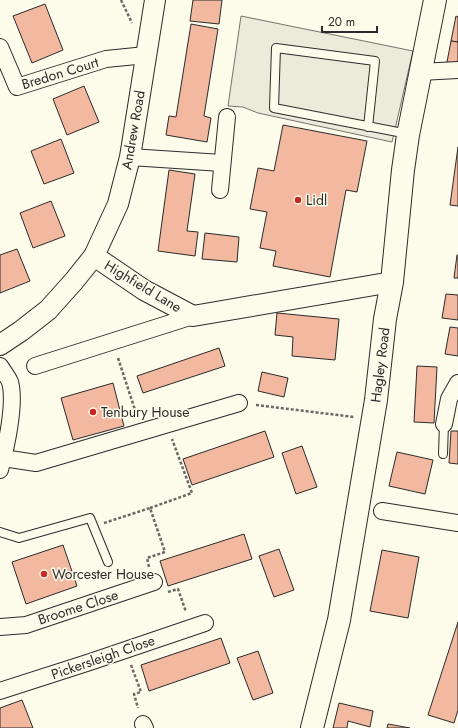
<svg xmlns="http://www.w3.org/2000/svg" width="458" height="728" font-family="Jost,sans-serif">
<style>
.parking{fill:#eceadb;stroke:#74746e}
.building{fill:#f2b8a0;stroke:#2b2b2b}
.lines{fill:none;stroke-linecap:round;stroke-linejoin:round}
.service-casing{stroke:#2b2b2b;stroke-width:10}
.minor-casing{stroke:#2b2b2b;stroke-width:18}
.tertiary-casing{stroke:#2b2b2b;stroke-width:22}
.secondary-casing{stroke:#2b2b2b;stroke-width:24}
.path{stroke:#6a6964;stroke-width:2.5;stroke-dasharray:3 2;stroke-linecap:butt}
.service{stroke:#fdfbea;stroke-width:8}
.minor{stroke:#fdfbea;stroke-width:16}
.tertiary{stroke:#fdfbea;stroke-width:20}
.secondary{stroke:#fdfbea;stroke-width:22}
.poi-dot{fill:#c62828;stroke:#fdfbea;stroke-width:1.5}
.labels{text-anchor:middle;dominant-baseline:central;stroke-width:3;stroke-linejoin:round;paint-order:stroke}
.street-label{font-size:14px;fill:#2b2b2b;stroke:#fdfbea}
.poi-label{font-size:14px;fill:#2b2b2b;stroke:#fdfbea;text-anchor:start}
</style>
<rect width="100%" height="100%" fill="#fdfbea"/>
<polygon class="parking" points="241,16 413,51 392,142 258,113 243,107 228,106"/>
<g class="building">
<polygon points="193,0 222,0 219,24 190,21"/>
<polygon points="45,4 63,50 32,63 13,16"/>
<polygon points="456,16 458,17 458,42 451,41"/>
<polygon points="191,24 218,29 204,116 211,118 207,142 166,135 169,116 176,117"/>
<polygon points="451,41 458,42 458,64 447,62"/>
<polygon points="84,86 99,122 67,135 53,99"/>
<polygon points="283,125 367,141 357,192 346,190 330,277 273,266 276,251 260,248 267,212 250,209 258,168 274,171"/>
<polygon points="61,139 74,173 44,184 31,151"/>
<polygon points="458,147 458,206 450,205"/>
<polygon points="169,170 195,174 187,231 198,232 195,256 158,251"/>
<polygon points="51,201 65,236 33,248 20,213"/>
<polygon points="205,233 239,237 237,262 202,259"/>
<polygon points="17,249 30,281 0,293 0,255"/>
<polygon points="457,255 458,255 458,278 454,278"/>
<polygon points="446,294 458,295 458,320 442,318"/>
<polygon points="277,313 339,319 335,360 292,356 293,337 275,335"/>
<polygon points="450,327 458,328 458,356 445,354"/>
<polygon points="219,348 225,366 143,393 137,376"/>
<polygon points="417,366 437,367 434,423 414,422"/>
<polygon points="262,372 288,378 284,397 258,391"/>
<polygon points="113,383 124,426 73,440 61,398"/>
<polygon points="265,431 274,457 192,485 183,459"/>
<polygon points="451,431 458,431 458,464 449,463"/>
<polygon points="302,446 317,487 296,494 282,453"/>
<polygon points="397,452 433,460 425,494 389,486"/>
<polygon points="244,534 252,559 168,586 160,561"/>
<polygon points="63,545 77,586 26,604 12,562"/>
<polygon points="279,549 294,590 274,597 259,556"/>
<polygon points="382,550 419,557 408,618 370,611"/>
<polygon points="458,622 458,710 454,723 428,715"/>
<polygon points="221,638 230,663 149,691 141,665"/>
<polygon points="258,651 273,693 253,700 237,658"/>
<polygon points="22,700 33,728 0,728 0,708"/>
<polygon points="339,703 373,711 370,727 348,721 347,728 333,728"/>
<polygon points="388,724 410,728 387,728"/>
</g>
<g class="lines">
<defs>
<g id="service">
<polyline points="368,127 375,61 276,48 274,108 408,134"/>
<polyline points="443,454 444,424"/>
<polyline points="0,532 19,538 90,518 108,562"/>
</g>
<g id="minor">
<polyline points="0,47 17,87 106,59 146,55"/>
<polyline points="420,72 458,70"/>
<polyline points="130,157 222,163"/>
<polyline points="220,190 227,117"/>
<path d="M0,366C3,371 8,377 10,382C16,403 6,448 0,470"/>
<polyline points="35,366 193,316"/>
<polyline points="444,424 449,399 458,383"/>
<polyline points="3,458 36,463 239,403"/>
<polyline points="382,511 458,523"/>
<polyline points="0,627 26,625 154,582"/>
<polyline points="0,691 90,662 205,623"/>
<polyline points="143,724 145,728"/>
</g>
<g id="tertiary">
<polyline points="94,256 144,290 193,316 392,282"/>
<polyline points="0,345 21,331 48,310 74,281 94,256 118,204 130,157 155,0"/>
</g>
<polyline id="secondary" points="312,728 339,620 376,400 385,319 392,282 403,170 408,135 435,0"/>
</defs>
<use href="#service" class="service-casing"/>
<use href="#minor" class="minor-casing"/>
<use href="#tertiary" class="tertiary-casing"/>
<use href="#secondary" class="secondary-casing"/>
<g class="path">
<polyline points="121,0 132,23"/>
<polyline points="118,358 137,416"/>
<polyline points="256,405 354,417"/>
<polyline points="150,508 192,493 172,439"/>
<polyline points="104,523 150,508 165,552 147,558 149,567"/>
<polyline points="168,592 178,589 186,612"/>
<polyline points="131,665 141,692 134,694 138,708"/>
</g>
<use href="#service" class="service"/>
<use href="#minor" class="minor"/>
<use href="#tertiary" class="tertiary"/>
<use href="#secondary" class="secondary"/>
</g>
<g class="poi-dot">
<circle cx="298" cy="200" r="4"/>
<circle cx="93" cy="412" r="4"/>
<circle cx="44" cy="574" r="4"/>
</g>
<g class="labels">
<g class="street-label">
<text transform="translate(60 73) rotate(-17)">Bredon Court</text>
<text transform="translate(133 130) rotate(-80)">Andrew Road</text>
<text transform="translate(143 286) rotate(31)">Highfield Lane</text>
<text transform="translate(380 365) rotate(-83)">Hagley Road</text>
<text transform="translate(78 607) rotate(-18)">Broome Close</text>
<text transform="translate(103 657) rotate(-19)">Pickersleigh Close</text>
</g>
<g class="poi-label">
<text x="306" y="200">Lidl</text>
<text x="101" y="412">Tenbury House</text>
<text x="52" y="574">Worcester House</text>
</g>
</g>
<path d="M322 26v6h55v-6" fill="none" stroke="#2b2b2b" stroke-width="2"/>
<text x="328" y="26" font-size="12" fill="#2b2b2b" stroke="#fdfbea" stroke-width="3" paint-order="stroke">20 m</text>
</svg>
